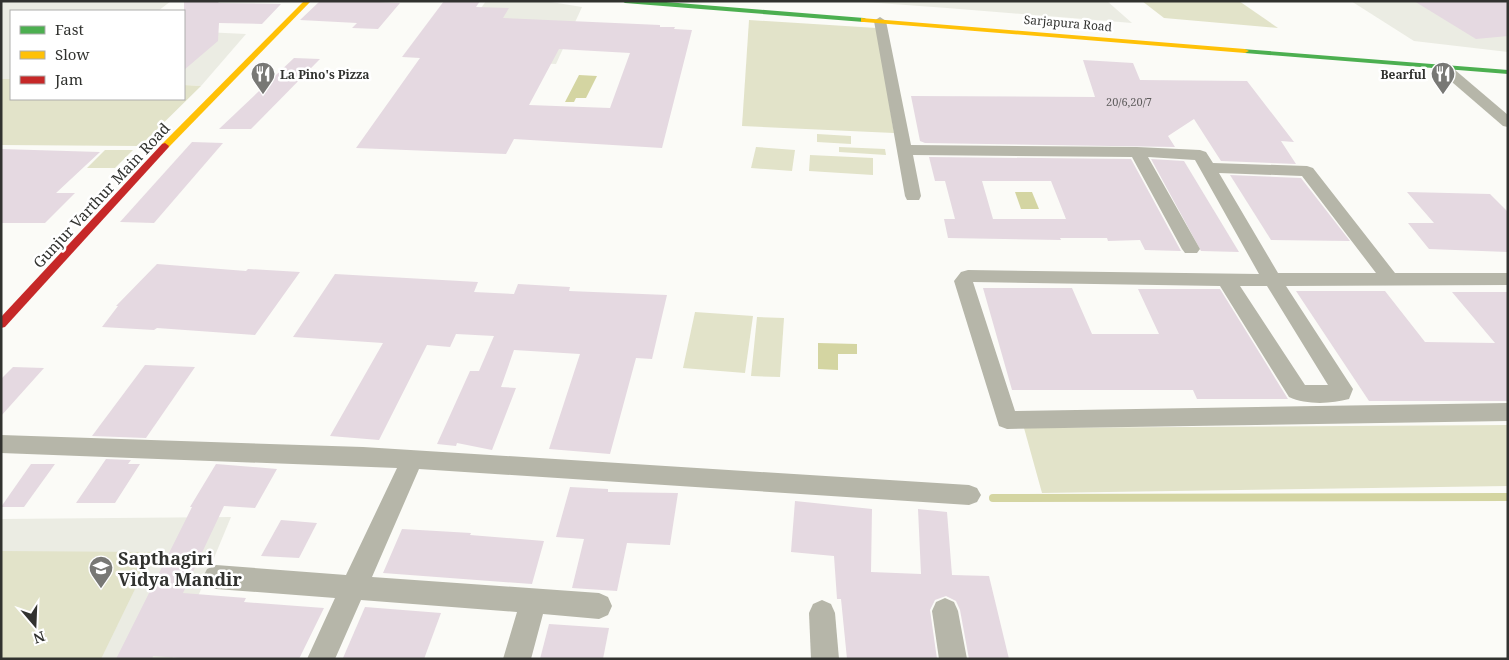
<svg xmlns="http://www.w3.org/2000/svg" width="1509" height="660" font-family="'Noto Serif',serif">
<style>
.built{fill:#ebece3}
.green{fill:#e2e3c9}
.water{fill:#d4d5a2}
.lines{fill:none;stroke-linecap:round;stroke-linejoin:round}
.stream{stroke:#d4d5a2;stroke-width:8}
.building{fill:#e5d9e1;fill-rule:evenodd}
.street{fill:#b6b6a9;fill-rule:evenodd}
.fast{fill:#4caf50;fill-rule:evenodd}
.slow{fill:#ffc107;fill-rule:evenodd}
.jam{fill:#c62828;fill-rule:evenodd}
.labels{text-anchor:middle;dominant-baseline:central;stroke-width:5;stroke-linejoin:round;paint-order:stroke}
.far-number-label{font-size:11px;fill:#5e5c5c}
.far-street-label{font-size:12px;fill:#31322f;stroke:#fff}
.far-poi-label{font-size:12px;font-weight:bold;fill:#31322f;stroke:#fff;text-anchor:start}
.street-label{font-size:15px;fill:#31322f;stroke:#fff}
.near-poi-label{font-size:18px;font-weight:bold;fill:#31322f;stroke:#fff;text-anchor:start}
</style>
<rect width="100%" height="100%" fill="#fbfbf7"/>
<g class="built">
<polygon points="1,1 171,1 158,11 11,11 11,79 1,79"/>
<polygon points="486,1 545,1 582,7 556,64 446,58"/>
<polygon points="851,1 1107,1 1132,23 947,8"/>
<polygon points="1351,1 1461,1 1508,29 1508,52 1414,41"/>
<polygon points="184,31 246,34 201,86 184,85"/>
<polygon points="231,517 172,659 1,659 1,519"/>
</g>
<g class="green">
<polygon points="1142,1 1239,1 1278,28 1164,18"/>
<polygon points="749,20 877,28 894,133 742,126"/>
<polygon points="1,79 11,79 11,99 184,99 184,85 201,86 140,146 1,145"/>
<polygon points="817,134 851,136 851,144 817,142"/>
<polygon points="756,147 795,150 792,171 751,168"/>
<polygon points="839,147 885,149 886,155 839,152"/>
<polygon points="105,150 133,150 115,168 87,168"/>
<polygon points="810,155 873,158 873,175 809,171"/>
<polygon points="695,312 753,316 745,373 683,368"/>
<polygon points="757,317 784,318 780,377 751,376"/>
<polygon points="1508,425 1508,486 1042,493 1024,428"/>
<polygon points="1,551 153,552 101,659 1,659"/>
</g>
<g class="water">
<polygon points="579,75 597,76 586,98 576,98 574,102 565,102"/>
<polygon points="1015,192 1032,192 1039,209 1021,209"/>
<polygon points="818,343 857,344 857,354 838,354 838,370 818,369"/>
</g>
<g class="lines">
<polyline class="stream" points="993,498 1508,497"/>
</g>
<g class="building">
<polygon points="184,1 220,1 218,3 281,4 262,24 219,23 218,41 184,70"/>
<polygon points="320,1 358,1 400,3 378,29 352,28 357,23 300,20"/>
<path d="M444,1H480L476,7L509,8L503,18L660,25V27H675L674,29L692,30L662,148L514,139L506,154L356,148L420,58L402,57ZM559,49L630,53L610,108L529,105Z"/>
<polygon points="1414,1 1508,1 1508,36 1476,39"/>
<polygon points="294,58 320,59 251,129 219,129"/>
<polygon points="1083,60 1133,63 1140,80 1247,81 1294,142 1281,141 1296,164 1221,161 1194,119 1168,136 1175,147 925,143 920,141 911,96 1095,97"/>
<polygon points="192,142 223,143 154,223 120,222"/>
<polygon points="1,149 100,152 56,193 75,193 45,223 1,223"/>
<path d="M929,157L1131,159L1181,251L1145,250L1140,240L1108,241L1107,238H1060L1061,240L948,238L944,219H955L945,181H935ZM982,181H1051L1066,219H993Z"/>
<polygon points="1151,159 1184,161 1239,252 1201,251"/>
<polygon points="1230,175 1301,178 1350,241 1271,240"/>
<polygon points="1407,192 1490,194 1508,212 1508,252 1429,249 1408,223 1434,223"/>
<polygon points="157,264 246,271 248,269 300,272 255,335 157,328 154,330 102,327 118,306 116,306"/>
<polygon points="335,274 478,282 474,292 514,294 518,284 570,287 569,291 667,295 652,359 636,358 610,454 549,449 580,354 514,350 501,387 516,388 492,450 457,443 456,446 437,444 470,371 479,371 494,336 456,334 450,347 427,345 379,440 330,436 383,343 293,337"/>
<polygon points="983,288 1072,288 1092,334 1159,334 1138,289 1220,289 1288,399 1197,399 1193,390 1012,390"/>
<polygon points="1296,291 1385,291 1425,342 1495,343 1452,292 1508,292 1508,401 1369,401"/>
<polygon points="145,365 195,367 146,438 92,436"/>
<polygon points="13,367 44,368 1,416 1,379"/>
<polygon points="106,459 131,460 128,464 140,464 115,503 76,503"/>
<polygon points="31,464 55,464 24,507 1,507"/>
<polygon points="216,464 277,469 255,508 224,506 183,593 246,598 244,602 324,608 299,659 195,659 153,656 152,659 116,659 192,507 190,507"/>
<polygon points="570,487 608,489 608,492 678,493 670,545 627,543 617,591 572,588 584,539 556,537"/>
<polygon points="795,501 872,509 871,572 921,574 918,509 947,512 952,575 989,576 1009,659 969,659 960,610 956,601 946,596 935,600 930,610 937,659 847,659 841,599 837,599 834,556 791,552"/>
<polygon points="281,520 317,523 299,558 261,556"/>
<polygon points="402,529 471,533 470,535 544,541 532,584 383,573"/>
<polygon points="365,607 441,613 424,659 343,658"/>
<polygon points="549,624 609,628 603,659 540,659"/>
</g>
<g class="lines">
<g class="street">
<path d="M880,17L886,21L911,145L1137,147L1200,150L1206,152L1213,163L1307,166L1313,168L1395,273H1508V285L1286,286L1353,389L1349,399C1331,404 1306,405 1289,397L1220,286L973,282L1015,411L1508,403V421L1007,429L999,426L954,281L961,272L968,270L1259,274L1195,160L1148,157L1200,249L1197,253H1185L1182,249L1132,157L913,155L921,196L919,200H907L905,196L874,21ZM1219,173L1302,176L1376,273H1278ZM1240,286H1267L1328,385H1305Z"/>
<polygon points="1443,63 1448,64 1508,115 1508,127 1503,126 1438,70 1436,67 1438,64"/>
<polygon points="1,435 363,447 969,485 977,488 981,495 977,502 969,505 419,469 372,577 599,593 608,597 612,606 608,615 599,619 543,614 531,659 503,659 517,612 361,600 335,659 307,659 335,598 216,589 207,585 203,577 207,569 216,565 346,575 397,468 1,453"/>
<polygon points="945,598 954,602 958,611 967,659 939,659 932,611 936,602"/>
<polygon points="822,600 831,604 835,613 839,659 811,659 809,613 813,604"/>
</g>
<g class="fast">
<polygon points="622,1 654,1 864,18 868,20 864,22 625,3"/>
<polygon points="1242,49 1508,70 1508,74 1245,53 1241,51"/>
</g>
<g class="slow">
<polygon points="304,1 311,1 168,148 162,148 162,144"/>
<polygon points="861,18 1245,49 1249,51 1245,53 864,22 861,22"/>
</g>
<polygon class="jam" points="165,143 169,146 168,148 5,327 1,328 1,317 162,144"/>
</g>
<defs>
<symbol id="restaurant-pin" viewBox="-11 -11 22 30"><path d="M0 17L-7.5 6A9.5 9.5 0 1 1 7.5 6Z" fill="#787875" stroke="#fff"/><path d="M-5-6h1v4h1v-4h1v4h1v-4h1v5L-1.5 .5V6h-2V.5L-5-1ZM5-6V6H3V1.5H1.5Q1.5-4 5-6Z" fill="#fff"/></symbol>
<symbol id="school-pin" viewBox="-11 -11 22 30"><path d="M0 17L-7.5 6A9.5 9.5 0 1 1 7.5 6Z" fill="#787875" stroke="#fff"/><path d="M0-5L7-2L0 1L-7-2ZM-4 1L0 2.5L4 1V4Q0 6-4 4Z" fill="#fff"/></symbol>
</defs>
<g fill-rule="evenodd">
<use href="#restaurant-pin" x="249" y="60" width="28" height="38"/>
<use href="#restaurant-pin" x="1429" y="60" width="28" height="38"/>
<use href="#school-pin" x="87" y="554" width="28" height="38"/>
</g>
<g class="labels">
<g class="far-number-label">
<text x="1129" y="101">20/6,20/7</text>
</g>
<g class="far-street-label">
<text transform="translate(1068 23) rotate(5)">Sarjapura Road</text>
</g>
<g class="far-poi-label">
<text x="280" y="74">La Pino's Pizza</text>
<text x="1426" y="74" text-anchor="end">Bearful</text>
</g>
<g class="street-label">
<text transform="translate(101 195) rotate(-47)">Gunjur Varthur Main Road</text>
</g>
<g class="near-poi-label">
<text x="118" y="558">Sapthagiri<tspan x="118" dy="21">Vidya Mandir</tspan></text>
</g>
</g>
<rect width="1509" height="660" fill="none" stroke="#31322f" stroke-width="5"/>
<rect x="10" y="10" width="175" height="90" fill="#ffffff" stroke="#adadac"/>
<rect x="20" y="26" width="25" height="8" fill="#4caf50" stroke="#adadac"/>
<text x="55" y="35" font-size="15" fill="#31322f">Fast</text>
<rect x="20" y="51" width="25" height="8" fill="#ffc107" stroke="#adadac"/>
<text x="55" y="60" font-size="15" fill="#31322f">Slow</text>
<rect x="20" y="76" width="25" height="8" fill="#c62828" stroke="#adadac"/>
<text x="55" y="85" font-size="15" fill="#31322f">Jam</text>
<g transform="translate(35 625) rotate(161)" stroke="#ffffff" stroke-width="4" paint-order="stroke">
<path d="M0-4L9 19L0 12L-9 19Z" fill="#31322f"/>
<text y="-8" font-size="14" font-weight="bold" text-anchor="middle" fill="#31322f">N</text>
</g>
</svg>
